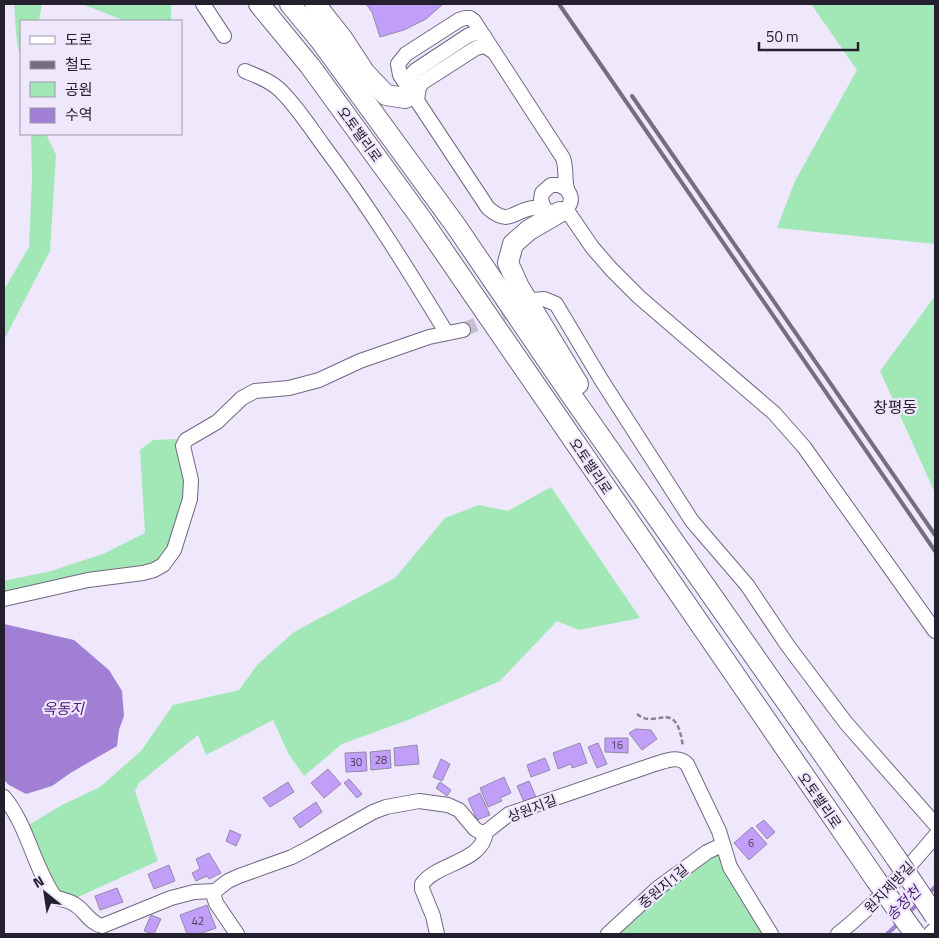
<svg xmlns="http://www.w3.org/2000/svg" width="939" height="938" font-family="'Titillium Web','Noto Sans KR',sans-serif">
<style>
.green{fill:#a2e8b6}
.water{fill:#a17fd5}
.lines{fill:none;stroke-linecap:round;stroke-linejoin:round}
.stream{stroke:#a17fd5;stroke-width:4}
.building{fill:#c19ff8;stroke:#9489a8}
.minor-tunnel{stroke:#c7c0d3;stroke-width:14;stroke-dasharray:14 7;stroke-linecap:butt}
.minor-casing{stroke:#716784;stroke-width:16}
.highway-casing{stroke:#716784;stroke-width:22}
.path{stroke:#898394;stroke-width:2.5;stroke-dasharray:5 2.5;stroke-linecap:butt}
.minor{stroke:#fff;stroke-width:14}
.highway{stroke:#fff;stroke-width:20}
.rail{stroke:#746e7e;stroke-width:4}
.highway-bridge-casing{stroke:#716784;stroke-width:22;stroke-linecap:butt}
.highway-bridge{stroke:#fff;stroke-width:20}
.labels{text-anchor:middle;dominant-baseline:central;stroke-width:4.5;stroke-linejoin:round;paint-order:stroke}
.number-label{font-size:11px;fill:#4c4060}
.street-label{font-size:14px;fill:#25202d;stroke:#efe8fd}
.water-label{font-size:15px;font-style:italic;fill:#4b167d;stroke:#efe8fd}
.quarter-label{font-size:16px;fill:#25202d;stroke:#efe8fd}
</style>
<rect width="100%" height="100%" fill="#efe8fd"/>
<g class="green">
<path d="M14,4H42L39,21H21V58C15,41 16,22 14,4Z"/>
<polygon points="82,4 171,4 171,21 125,21"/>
<polygon points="811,4 935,4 935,244 777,228 795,181 857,70"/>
<polygon points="31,134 46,134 56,155 50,251 4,340 4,290 29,247 32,178"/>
<polygon points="935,296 935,493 880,371"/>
<polygon points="179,439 182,444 188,476 176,536 161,563 4,597 4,581 51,571 103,554 145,533 140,450 153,440"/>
<polygon points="551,487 640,618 579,630 557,621 500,681 408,720 342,744 304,776 288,753 273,720 206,755 198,735 139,783 135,791 158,861 78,897 58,893 27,826 60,806 100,787 141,751 173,705 239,690 258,664 294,632 395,578 445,518 479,505 508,511"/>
<polygon points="720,852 767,934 611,934 686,870"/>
</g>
<polygon class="water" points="4,624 74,640 109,670 122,691 124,716 119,730 117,746 72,772 52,786 26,794 9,785 4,780"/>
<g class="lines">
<g class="stream">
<polyline points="928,894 935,887"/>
<polyline points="908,913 919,903"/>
<polyline points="887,934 900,922"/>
</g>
</g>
<g class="building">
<polygon points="366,4 443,4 426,19 404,30 380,37 372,12"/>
<polygon points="636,729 651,730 657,739 642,750 629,733"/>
<polygon points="605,738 628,738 628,753 605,752"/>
<polygon points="580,743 587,763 572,768 571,764 558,769 553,753"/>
<polygon points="598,743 607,764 597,768 588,747"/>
<polygon points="417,745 419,764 395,766 394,748"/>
<polygon points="390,750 391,768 371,770 370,752"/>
<polygon points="366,752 367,771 346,772 345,753"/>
<polygon points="545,758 550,770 531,777 527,765"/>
<polygon points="441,759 450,764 442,781 433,777"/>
<polygon points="328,769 341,784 324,798 311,783"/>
<polygon points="504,777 511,793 500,798 502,801 488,807 480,788"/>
<polygon points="349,779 362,794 357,798 344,783"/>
<polygon points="529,781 536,797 524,802 517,786"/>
<polygon points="288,782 294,792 270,807 263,798"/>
<polygon points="440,782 451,790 447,796 436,788"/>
<polygon points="480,793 490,815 477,820 468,799"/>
<polygon points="316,802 322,812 300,828 293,818"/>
<polygon points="764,820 775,832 767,839 756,826"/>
<polygon points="752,827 767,844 749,860 734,843"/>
<polygon points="230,830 241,835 236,846 226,841"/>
<polygon points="209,853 221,873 209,879 207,876 196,881 192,873 200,869 196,859"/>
<polygon points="169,865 175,881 154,889 148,874"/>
<polygon points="117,888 123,902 100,910 95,896"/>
<polygon points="207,905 216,928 199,934 187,934 180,915"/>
<polygon points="151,915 161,919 154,934 144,931"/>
</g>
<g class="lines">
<polyline class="minor-tunnel" points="463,330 519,306"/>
<defs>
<g id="minor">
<polyline points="203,4 224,36"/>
<path d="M465,18H470L474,21L563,158C567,170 564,178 567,189C567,192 569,192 570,195C573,203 567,211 559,212C549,214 543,207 533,208C513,210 510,227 488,208L400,75L398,64L406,54L459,20Z"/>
<path d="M245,71C257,76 271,81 281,91C297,107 310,127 323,145C368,205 407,268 446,332"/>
<polyline points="409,88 409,77 416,70 469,35 477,33 484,36"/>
<polyline points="417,100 419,87 423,82 476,48 485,46 494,52"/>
<polyline points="544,208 541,200 542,193 551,185 559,185 567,189"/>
<polyline points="566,209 592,247 611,269 639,297 774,413 804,447 935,631"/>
<polyline points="533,300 544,299 556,304 602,381 692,521 747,585 788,646 846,723 935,824"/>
<polyline points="4,599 88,580 143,573 154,570 163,565 174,550 190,499 191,480 183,446 186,440 193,436 217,422 242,398 255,391 289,388 319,380 360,361 429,337 463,330"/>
<path d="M4,797C28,826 33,866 55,897C61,900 68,900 74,904C85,910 89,923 102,926L171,898L194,892L215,891L228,881L239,876L292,857L309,848L373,812L386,807L419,801L448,805L459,810L475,829L480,832H486L509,814L655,764C666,761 678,755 687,764L719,831L730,867L771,934"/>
<polyline points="215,891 214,897 216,903 237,934"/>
<path d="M437,934L433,916L422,889V884C438,862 482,863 486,832"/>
<polyline points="608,934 658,888 707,852 722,845"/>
<path d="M838,934C874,905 906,871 935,836"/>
<polyline points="930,934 935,929"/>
</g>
<g id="highway">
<polyline points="259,4 310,66 420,217 876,880"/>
<polyline points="290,4 320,40 456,226 569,392 896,858"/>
<polyline points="315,4 342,38 365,73 386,95 405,98 413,94"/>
<polyline points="560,212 529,230 513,244 508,263 519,287 578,384"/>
</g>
</defs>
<use href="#minor" class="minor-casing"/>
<use href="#highway" class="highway-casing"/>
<path class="path" d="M637,714C656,731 676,695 683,747"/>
<use href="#minor" class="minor"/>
<use href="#highway" class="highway"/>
<g class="rail">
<polyline points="559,4 935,551"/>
<polyline points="632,96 935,535"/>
</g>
<defs>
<g id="highway-bridge">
<polyline points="896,858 935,916"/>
<polyline points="876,880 915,934"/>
</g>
</defs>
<use href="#highway-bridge" class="highway-bridge-casing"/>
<use href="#highway-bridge" class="highway-bridge"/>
</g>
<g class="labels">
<g class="number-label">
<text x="617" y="745">16</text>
<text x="381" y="760">28</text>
<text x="356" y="762">30</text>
<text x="751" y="843">6</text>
<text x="198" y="921">42</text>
</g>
<g class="street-label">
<text transform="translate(360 134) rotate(54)">오토밸리로</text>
<text transform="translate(591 466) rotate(56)">오토밸리로</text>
<text transform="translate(820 800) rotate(55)">오토밸리로</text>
<text transform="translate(532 808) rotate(-21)">상원지길</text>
<text transform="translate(663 886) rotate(-40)">중원지1길</text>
<text transform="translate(889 887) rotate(-46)">원지제방길</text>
</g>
<g class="water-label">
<text x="63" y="708">옥동지</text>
<text transform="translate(903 903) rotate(-44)">송정천</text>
</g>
<g class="quarter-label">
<text x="895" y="407">창평동</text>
</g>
</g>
<rect width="939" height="938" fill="none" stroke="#25202d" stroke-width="10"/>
<rect x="20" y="20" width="162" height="115" fill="#efe8fd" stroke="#9e98aa"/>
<rect x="30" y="36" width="25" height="8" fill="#ffffff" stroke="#9e98aa"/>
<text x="65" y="45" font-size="15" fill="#25202d">도로</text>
<rect x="30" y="61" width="25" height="8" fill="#746e7e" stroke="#9e98aa"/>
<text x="65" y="70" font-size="15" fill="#25202d">철도</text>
<rect x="30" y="82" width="25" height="15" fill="#a2e8b6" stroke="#9e98aa"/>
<text x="65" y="95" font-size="15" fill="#25202d">공원</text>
<rect x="30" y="108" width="25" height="15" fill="#a17fd5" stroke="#9e98aa"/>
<text x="65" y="120" font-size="15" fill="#25202d">수역</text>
<g transform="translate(45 893) rotate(330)" stroke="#efe8fd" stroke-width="4" paint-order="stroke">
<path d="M0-4L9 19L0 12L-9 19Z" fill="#25202d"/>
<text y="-8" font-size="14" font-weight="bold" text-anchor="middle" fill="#25202d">N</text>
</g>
<path d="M759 42v8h99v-8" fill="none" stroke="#25202d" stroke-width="2.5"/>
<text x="766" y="42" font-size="15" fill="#25202d" stroke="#efe8fd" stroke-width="4" paint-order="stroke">50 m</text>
</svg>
